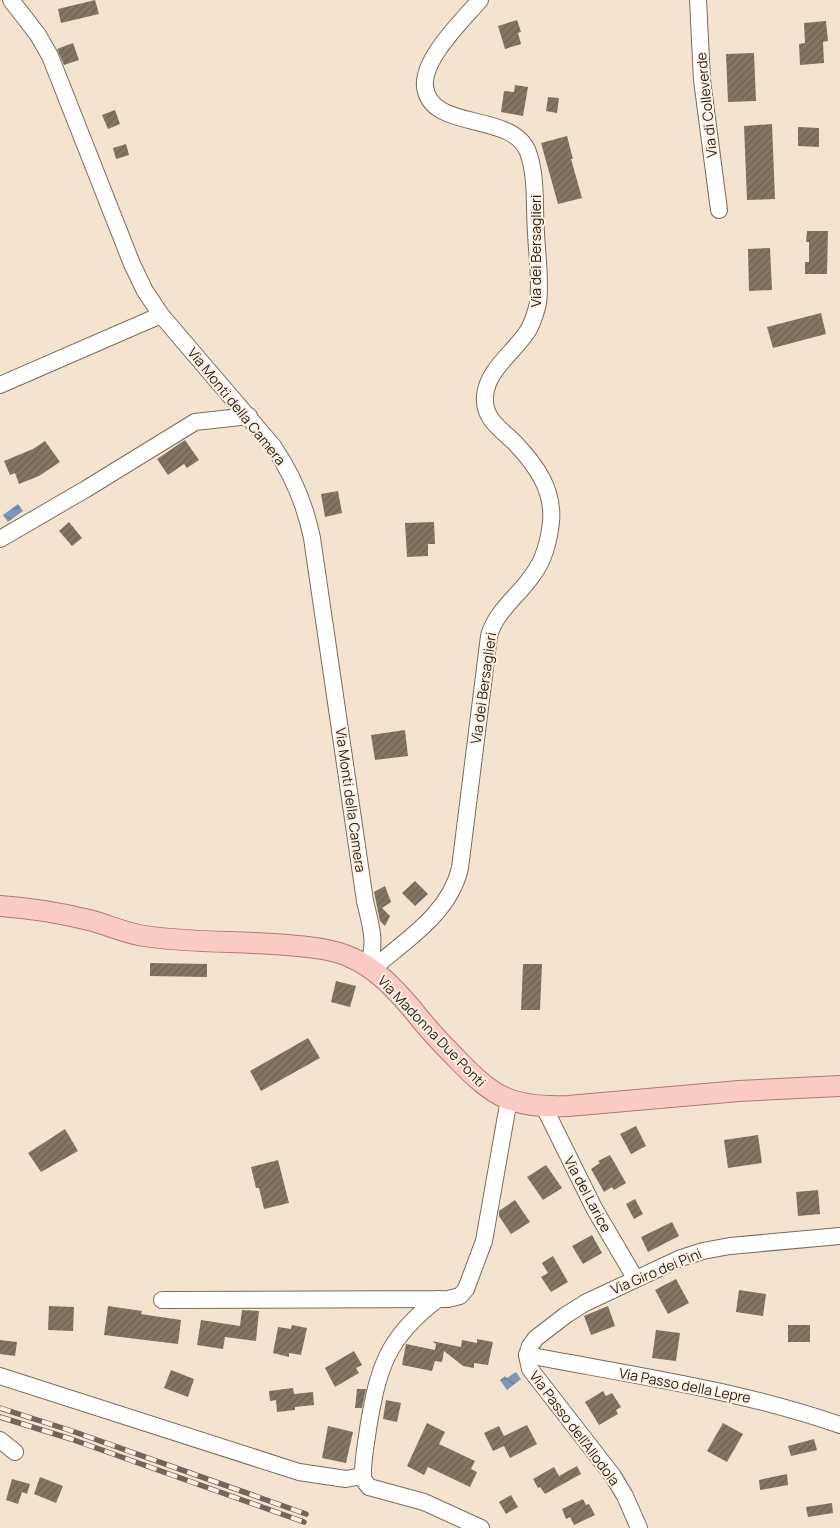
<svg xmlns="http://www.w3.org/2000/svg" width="840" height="1528" font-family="Manrope,sans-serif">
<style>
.water{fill:url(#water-waves)}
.building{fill:url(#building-hatch)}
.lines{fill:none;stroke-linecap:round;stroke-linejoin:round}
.minor-casing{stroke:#7a6c5a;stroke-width:18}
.major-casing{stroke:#af7a70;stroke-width:22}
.minor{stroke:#fff;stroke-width:16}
.major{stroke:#facbc4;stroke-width:20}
.rail-casing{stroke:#70665b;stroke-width:5.5}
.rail{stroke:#fff1e1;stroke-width:4;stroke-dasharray:11;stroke-linecap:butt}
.labels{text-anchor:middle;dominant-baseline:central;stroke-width:4;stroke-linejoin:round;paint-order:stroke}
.street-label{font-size:14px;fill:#2a241d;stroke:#fff1e1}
</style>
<defs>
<pattern id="water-waves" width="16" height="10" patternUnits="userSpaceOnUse" patternTransform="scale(1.25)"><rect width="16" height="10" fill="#8096b2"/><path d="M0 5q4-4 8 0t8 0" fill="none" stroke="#697a90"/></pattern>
<pattern id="building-hatch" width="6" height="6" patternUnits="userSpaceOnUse" patternTransform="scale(1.25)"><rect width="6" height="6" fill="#847664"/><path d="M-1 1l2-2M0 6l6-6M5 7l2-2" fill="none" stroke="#6c6152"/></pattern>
</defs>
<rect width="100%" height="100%" fill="#f4e4cf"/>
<g class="water">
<polygon points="18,504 23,511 8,522 3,515"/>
<polygon points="516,1372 521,1379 507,1390 500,1380 505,1376 507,1378"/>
</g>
<g class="building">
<polygon points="95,0 99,14 61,23 58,9"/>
<polygon points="517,20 521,32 518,33 521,44 505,49 498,26"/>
<polygon points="826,21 828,41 823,42 824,63 800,65 799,44 805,43 804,23"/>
<polygon points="73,43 79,60 64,65 57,49"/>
<polygon points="754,53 756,101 728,102 726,54"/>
<polygon points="515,85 528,87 523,116 501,112 504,91 514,92"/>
<polygon points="548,97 559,98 557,113 546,111"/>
<polygon points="115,110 120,124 108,129 102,115"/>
<polygon points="772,124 775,199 747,200 744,126"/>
<polygon points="798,127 819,128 819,147 798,146"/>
<polygon points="567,136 573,159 571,159 582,198 558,204 541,143"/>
<polygon points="126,144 129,155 116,159 113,148"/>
<polygon points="807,231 828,231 827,274 805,274 805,262 809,262 809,242 806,242"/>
<polygon points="770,248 772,290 749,291 748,249"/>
<polygon points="821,313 826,334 773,348 767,327"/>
<polygon points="185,440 199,460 187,468 184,464 168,475 157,459"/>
<polygon points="45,441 60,462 39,476 19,484 15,473 10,475 4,461 33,449"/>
<polygon points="338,491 342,513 325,517 321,494"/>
<polygon points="69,522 82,538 72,546 59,531"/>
<polygon points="434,522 435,544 428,544 428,556 407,557 405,523"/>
<polygon points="405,730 408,756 375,760 371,735"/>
<polygon points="415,881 428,894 415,906 402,893"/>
<polygon points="385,886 391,902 382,908 390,916 385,926 380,921 374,892"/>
<polygon points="150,963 207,964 207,977 150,976"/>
<polygon points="523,964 542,964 540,1010 521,1010"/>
<polygon points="336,981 356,986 350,1007 331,1002"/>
<polygon points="308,1038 320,1058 261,1091 250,1071"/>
<polygon points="636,1126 646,1146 631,1154 620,1134"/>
<polygon points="65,1129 78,1151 41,1172 28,1153"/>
<polygon points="758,1135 762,1163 728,1168 724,1140"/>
<polygon points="610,1155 626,1183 614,1190 612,1187 604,1192 591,1169 600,1163 598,1161"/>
<polygon points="278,1160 289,1203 264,1209 259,1188 256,1188 251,1167"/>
<polygon points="546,1165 562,1188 543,1200 527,1177"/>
<polygon points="818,1190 820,1214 798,1216 796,1192"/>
<polygon points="635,1199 643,1214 634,1219 626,1204"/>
<polygon points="515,1200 530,1222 511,1234 499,1216 499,1211"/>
<polygon points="672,1222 679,1236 648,1252 641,1237"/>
<polygon points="592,1235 602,1253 583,1264 572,1246"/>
<polygon points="553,1256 568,1282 551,1292 541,1277 548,1273 542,1263"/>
<polygon points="676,1279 689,1303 668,1314 655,1290"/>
<polygon points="739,1290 766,1294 763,1316 736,1312"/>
<polygon points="49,1306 74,1307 73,1331 48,1330"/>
<polygon points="108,1306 142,1311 141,1314 181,1320 178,1344 104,1335"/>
<polygon points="608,1306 615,1326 591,1335 584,1316"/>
<polygon points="242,1310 259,1311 256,1341 225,1337 223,1349 197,1345 201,1320 240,1326"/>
<polygon points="292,1325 307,1328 301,1355 289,1353 289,1357 273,1353 278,1327 291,1329"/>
<rect x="788" y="1325" width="22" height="17"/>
<polygon points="656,1330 680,1333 676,1361 652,1358"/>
<polygon points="477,1339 493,1342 488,1365 474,1363 474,1368 463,1366 444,1351 442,1362 435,1361 432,1371 402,1365 406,1344 435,1350 436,1344 432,1341 461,1347 462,1340 477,1343"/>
<polygon points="0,1340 17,1342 15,1356 0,1354"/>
<polygon points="354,1351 362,1365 356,1368 359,1373 335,1387 325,1368"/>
<polygon points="171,1370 194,1379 188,1397 164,1388"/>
<polygon points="293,1388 294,1394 313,1392 314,1405 295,1407 295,1410 277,1412 276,1400 270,1401 269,1391"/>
<polygon points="357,1389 366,1389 362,1408 355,1408"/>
<polygon points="603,1391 606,1396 612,1393 621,1407 616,1410 618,1414 599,1425 585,1402"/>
<polygon points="386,1400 401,1403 397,1422 383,1419"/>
<polygon points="427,1423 445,1432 439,1444 475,1461 471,1469 477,1472 470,1487 428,1467 424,1475 407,1466"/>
<polygon points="723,1423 743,1434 727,1462 707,1451"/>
<polygon points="527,1425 537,1444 510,1458 504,1446 493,1451 484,1433 499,1426 504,1436"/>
<polygon points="328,1426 353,1432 346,1463 322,1458"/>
<polygon points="814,1439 817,1450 791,1456 788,1446"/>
<polygon points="577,1466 581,1474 545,1494 540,1487 538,1488 533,1479 554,1467 559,1476"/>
<polygon points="787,1474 788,1485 760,1490 759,1480"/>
<polygon points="40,1477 63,1486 56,1503 34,1494"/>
<polygon points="12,1479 30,1484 27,1494 22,1492 18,1504 6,1500"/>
<polygon points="511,1495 518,1507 506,1514 499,1502"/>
<polygon points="583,1499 586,1505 589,1504 595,1515 574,1525 570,1517 566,1519 562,1509"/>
<polygon points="832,1503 833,1513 808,1517 806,1507"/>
</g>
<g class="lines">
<defs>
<g id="minor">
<path d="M11,0L38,35L50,56L132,264L145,291L161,315L273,446C293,475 305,504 312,538L365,901C370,923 378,945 367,967"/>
<polyline points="698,0 702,80 719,210"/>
<polyline points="0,385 161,315"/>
<polyline points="0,539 86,489 195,422 249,416"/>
<path d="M372,969C405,941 450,913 460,868L489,636C496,610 520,595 534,573C545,558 549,540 551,522C554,490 536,465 515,443C501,429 483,419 485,396C487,369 516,351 529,329C533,321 536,312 538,303C541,280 537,256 536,233C534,207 537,177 528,152C512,111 431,132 425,87C422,59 462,21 480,0"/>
<polyline points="544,1107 594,1208 635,1278"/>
<path d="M438,1299C387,1337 378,1368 368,1429C366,1445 362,1463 363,1479L369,1487L424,1502L481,1528"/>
<polyline points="162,1300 448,1299 460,1296 466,1289 484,1241 509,1099"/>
<path d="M527,1355C632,1375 739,1390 840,1425"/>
<polyline points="0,1376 299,1472 346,1479 362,1476"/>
<polyline points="0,1440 15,1452"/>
<polyline points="639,1528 625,1496 613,1476 530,1369 527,1355 530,1346 536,1338 566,1315 585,1303 681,1258 703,1251 730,1246 840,1236"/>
</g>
<path id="major" d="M0,906C30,908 60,913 89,920C108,925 125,933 144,936C191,943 240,941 287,945C308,947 330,948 350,957C376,968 395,989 413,1010C426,1027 441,1043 456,1058C494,1098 512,1108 568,1106L739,1091L840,1086"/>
</defs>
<use href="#minor" class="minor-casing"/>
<use href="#major" class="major-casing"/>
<use href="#minor" class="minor"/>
<use href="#major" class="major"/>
<defs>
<g id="rail">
<polyline points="0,1408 72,1431 306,1514"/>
<polyline points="0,1417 71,1439 304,1522"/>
</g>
</defs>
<use href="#rail" class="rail-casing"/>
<use href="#rail" class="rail"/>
</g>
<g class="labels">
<g class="street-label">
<text transform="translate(706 105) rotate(-96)">Via di Colleverde</text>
<text transform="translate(535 251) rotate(-90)">Via dei Bersaglieri</text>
<text transform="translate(237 406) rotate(51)">Via Monti della Camera</text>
<text transform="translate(483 688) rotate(-82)">Via dei Bersaglieri</text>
<text transform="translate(351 800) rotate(82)">Via Monti della Camera</text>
<text transform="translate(432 1031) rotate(46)">Via Madonna Due Ponti</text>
<text transform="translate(588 1194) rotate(62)">Via del Larice</text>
<text transform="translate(656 1271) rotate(-23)">Via Giro dei Pini</text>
<text transform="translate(685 1385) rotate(11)">Via Passo della Lepre</text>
<text transform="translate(575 1428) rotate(53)">Via Passo dell'Allodola</text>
</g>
</g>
</svg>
